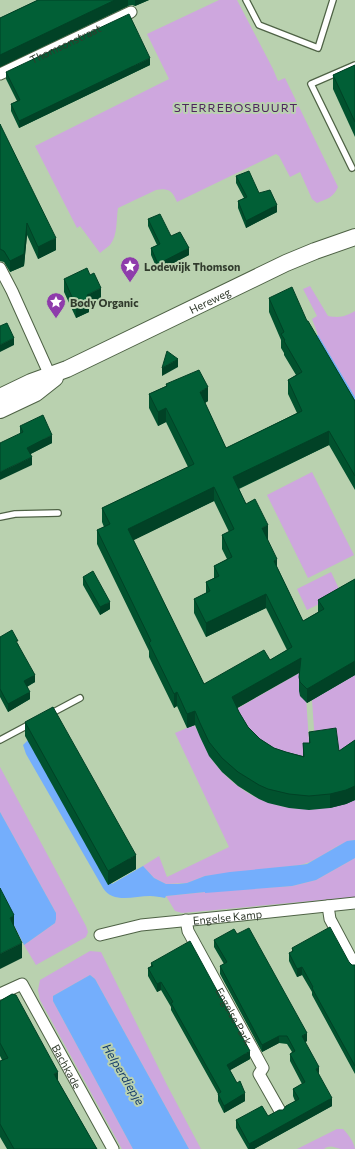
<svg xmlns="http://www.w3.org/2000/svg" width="355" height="1149" font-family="Commissioner,sans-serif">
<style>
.green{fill:#cea7de}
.water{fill:#74aefc}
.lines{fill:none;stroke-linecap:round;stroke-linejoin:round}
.lane-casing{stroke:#4e6245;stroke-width:8}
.street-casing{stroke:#4e6245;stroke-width:13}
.secondary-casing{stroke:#4e6245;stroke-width:18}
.lane{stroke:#fff;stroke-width:5.5}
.street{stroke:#fff;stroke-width:11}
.secondary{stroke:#fff;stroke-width:16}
.wall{fill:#01522e;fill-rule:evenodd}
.shaded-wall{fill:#014226}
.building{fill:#015f36;stroke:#014226;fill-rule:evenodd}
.labels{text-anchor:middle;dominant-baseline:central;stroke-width:4;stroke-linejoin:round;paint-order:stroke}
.street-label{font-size:11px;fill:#313b2d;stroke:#b9d1af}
.poi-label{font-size:11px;font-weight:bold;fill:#313b2d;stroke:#b9d1af;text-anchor:start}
.neighbourhood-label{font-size:12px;letter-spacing:1px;fill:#4e275d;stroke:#b9d1af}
.water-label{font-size:12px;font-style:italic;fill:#123869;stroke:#b9d1af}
</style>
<rect width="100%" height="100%" fill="#b9d1af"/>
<g class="green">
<path d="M219,0H237L273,69L278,81L285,78L338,187C333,198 327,199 317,203L312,199L300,172L290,177L279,156L276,154L177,202C172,190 168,188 156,190L118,208C116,220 118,235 110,245C107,248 103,250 100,253L80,226L77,228L35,146L169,79L147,34Z"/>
<path d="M310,286L328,316C340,318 344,317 355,311V397L318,335L312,319L317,316L303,289Z"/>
<polygon points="312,472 354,555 308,578 267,495"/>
<polygon points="331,572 341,593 307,610 297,589"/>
<polygon points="299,673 305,682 310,757 266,759 233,711"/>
<polygon points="355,675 355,754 316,757 312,700"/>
<path d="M194,725C203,738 206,753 216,765C251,808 304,819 355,800V840C335,843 320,861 300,865L205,876L187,883L166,884L154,878L143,866L159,856L167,877L229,847L175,733Z"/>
<polygon points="0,767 86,926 88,932 86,937 36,965 24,945 55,923 56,913 0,812"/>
<polygon points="355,858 355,897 182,913 175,911 166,896 205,892 292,886 316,880"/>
<polygon points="90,951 101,952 167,1085 201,1149 189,1149 95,979 90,975 53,996 53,1001 133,1149 122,1149 40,1000 38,990 40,980"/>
<path d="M337,1129H343C348,1134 354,1142 355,1149C350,1149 345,1149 341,1149C334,1148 331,1144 324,1149H297Z"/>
</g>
<g class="water">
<polygon points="318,335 355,397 355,415 314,336"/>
<path d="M30,738L112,884L143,866L154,878L166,884H178L187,883L205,876L230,872L300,865L307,864L347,841L355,840V858L316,880L292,886L205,893V892L166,896L165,898C160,897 155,896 150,896C134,896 113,904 103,888L26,754L23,745Z"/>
<polygon points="0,812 56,913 56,919 55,923 24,945 0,898"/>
<polygon points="90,975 95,979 189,1149 133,1149 53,1001 53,996"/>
</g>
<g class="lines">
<defs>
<g id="lane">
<polyline points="246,0 259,25 318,48 333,0"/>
<polyline points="352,168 311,84 355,65"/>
<polyline points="0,517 15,514 58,513"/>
<polyline points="50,714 80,698"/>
<polyline points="0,740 32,723"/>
</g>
<g id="street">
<path id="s1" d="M0,74L131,12"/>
<polyline points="0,268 12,291 52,380"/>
<polyline points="328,906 330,919 355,966"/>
<path id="s2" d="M186,920L188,931L263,1068L259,1074L280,1111"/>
<path id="s3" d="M100,935L141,925L242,915L355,903"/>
<path id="s4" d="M0,994L22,984L113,1149"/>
</g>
<g id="secondary">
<path id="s5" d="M0,397L31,382L67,369L286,263L315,251L355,237"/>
<polyline points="0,410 36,393 55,378"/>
</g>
</defs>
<use href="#lane" class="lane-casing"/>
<use href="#street" class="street-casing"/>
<use href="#secondary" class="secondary-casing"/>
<use href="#lane" class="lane"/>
<use href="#street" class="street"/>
<use href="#secondary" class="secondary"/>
</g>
<g class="wall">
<polygon points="38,0 149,0 135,6 132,5 128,6 0,67 0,18"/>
<polygon points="150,65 19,128 11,111 11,104 17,101 6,79 6,72"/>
<polygon points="355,65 355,137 333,89 333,75"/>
<polygon points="0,124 56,250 38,259 27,235 24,266 10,272 4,262 0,261"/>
<polygon points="236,176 259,193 277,212 246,228 238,208 238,201 244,198 236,183"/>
<polygon points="148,219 171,236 189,255 158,271 151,255 151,248 157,245 148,226"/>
<polygon points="64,279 101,301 89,307 89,312 76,318 64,292"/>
<path d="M269,298L307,321L355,401V490L329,445L239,489L246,504L268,539L267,540L277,567L303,621L318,612V600L355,579V675L307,703L300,696L299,691V672L237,708L239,712L248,727L260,739L274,748L286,752L303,756V743H309V732L339,751L355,740V800L346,804L330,808L309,810L289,808L268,803L259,799L238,786L222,772L209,756L200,737L195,725L187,728L177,706L174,708L149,657V651L97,544V530L104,527L102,522V508L188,467L166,422L158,426L149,408V394L166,386V384L208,401L205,403L226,448L297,413L288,394V380L296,375L284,355V353L281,348V340L269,312ZM214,501L229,532L222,535V549L227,559L214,566V578L206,582V593L194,599V613L206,637L266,608L287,650L270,660L204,684L133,540Z"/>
<polygon points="20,426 52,443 30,454 32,465 20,434"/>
<polygon points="83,577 110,609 100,615 83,585"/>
<polygon points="0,637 18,644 35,682 27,687 30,699 8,712 0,697"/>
<polygon points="25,722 136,869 108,885 25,736"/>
<polygon points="237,934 307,1041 305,1042 332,1106 254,1149 248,1149 236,1128 236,1120 268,1116 283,1110 295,1101 293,1096 293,1089 302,1084 290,1061 290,1054 292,1052 287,1044 279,1043 262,1052 220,974 220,966 224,964 214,947 214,940"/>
<polygon points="292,948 349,962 352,965 355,965 355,1074 312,995 312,992 302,975 297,977 289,961 289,953 292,952"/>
<polygon points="151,963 250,1059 230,1070 245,1101 224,1113 218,1101 218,1094 171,1010 171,1007 161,990 157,992 148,976 148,968 151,966"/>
<polygon points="0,1001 58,1081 97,1149 7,1149 0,1137 0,1061 2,1060 0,1056"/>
</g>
<g class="shaded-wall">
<polygon points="115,0 128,0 128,6 0,67 0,55"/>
<polygon points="135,0 149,0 135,6"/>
<polygon points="150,58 150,65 19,128 19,121"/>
<polygon points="277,205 277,212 246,228 246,221"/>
<polygon points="27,223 27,235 24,266 10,272 10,261"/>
<polygon points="56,238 56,250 38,259 38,247"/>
<polygon points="189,248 189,255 158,271 158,264"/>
<polygon points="101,288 101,301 89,307 89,312 76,318 76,306 87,295"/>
<polygon points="14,338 14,345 0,352 0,345"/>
<polygon points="178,359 178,367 162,376 162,368"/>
<polygon points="208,387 208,401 200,406 200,392"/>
<polygon points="166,408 166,422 158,426 158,412"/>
<polygon points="329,431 329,445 233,491 233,477"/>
<polygon points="52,435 52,443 27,456 27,448"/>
<polygon points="32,457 32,465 0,480 0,472"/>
<polygon points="214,487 214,501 128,543 128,529"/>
<polygon points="268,525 268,539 262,542 262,528"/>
<polygon points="277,559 277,573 274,561"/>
<polygon points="266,594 266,608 206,637 206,623"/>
<polygon points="110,602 110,609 100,615 100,607"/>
<polygon points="301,658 301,672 232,711 232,697"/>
<polygon points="355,661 355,675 307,703 307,689"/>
<polygon points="35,675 35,682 24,688 24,681"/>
<polygon points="30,692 30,699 8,712 8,704"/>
<polygon points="177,692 177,706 174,708 174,694"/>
<polygon points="195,711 195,725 187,728 187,714"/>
<polygon points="355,786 355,800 346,804 330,808 330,794"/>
<polygon points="136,855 136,869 108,885 108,871"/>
<polygon points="14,915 14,930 10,918"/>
<polygon points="22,943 22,958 0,969 0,954"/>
<polygon points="302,967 302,975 297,977 297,969"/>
<polygon points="161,982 161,990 157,992 157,984"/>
<polygon points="307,1033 307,1041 302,1044 302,1036"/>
<polygon points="279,1036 279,1043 262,1052 262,1045"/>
<polygon points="250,1051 250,1059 227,1072 227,1065"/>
<polygon points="319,1067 319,1074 316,1069"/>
<polygon points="58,1072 58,1085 54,1074"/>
<polygon points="245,1093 245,1101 224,1113 224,1106"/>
<polygon points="332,1098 332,1106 254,1149 249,1149 249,1144"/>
</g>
<g class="building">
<polygon points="38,0 115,0 0,55 0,18"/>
<polygon points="129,14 150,58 19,121 11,104 20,100 6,72"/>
<polygon points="355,65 355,122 333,75"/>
<polygon points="0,124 56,238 38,247 27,223 24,254 10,261 4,251 0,249"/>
<polygon points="249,171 259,193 270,190 277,205 246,221 238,201 247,197 236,176"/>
<polygon points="160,214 171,236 180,232 189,248 158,264 151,248 160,244 148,219"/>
<polygon points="87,268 90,275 94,273 101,288 87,295 89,299 76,306 64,279"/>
<path d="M292,287L307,321H308L355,401V476L329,431L233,477L246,504L255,499L268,525L262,528L277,559L274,561L303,621L324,609L318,600L355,579V661L307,689L300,682L299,677L301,658L232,697L239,712L248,727L260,739L274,748L286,752L304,757L303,743H310L309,732L336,728L339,751L355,740V786L346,790L330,794L309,796L289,794L268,789L259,785L238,772L222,758L209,742L200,723L195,711L187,714L177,692L174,694L149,643L151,641L97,530L110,524L102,508L194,464L166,408L158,412L149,394L167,386L166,384L199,370L208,387L200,392L226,448L302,411L288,380L302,372L284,341L285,340L281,334L284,332L269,298ZM214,487L234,529L222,535L232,557L214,566L219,576L206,582L210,591L194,599L206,623L266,594L292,647L270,660L264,650L204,684L128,529Z"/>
<polygon points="7,323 14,338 0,345 0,326"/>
<polygon points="167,351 178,359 162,368"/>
<polygon points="43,415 52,435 27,448 32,457 0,472 0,443 23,432 20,426"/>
<polygon points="93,571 110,602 100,607 83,577"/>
<polygon points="12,630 18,641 16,641 35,675 24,681 30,692 8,704 0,689 0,637"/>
<polygon points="53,707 136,855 108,871 25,722"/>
<polygon points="0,888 14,915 10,918 22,943 0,954"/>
<polygon points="330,927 349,962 352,965 355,965 355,1066 312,988 313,987 302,967 297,969 289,953 293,951 292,948"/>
<polygon points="249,928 307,1033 302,1036 319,1067 316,1069 332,1098 249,1144 236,1120 262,1106 268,1116 279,1110 283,1110 286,1106 299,1099 293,1089 305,1082 290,1054 295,1051 287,1036 279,1036 262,1045 220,966 227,962 214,940 234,929 237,934"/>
<polygon points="190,941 250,1051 227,1065 237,1083 240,1081 245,1093 224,1106 218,1094 221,1092 171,1003 173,1002 161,982 157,984 148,968 153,966 151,963"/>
<polygon points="12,994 16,995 58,1072 54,1074 97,1149 14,1149 0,1124 0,1061 8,1058 0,1043 0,1001"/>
</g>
<defs>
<symbol id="sight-pin" viewBox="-11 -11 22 30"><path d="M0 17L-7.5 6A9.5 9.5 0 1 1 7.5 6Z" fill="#8e3cab" stroke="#b9d1af"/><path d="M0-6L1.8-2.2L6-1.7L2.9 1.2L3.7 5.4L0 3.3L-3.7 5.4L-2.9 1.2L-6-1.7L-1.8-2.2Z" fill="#fff"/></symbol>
</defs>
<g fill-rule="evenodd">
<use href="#sight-pin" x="119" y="255" width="22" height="30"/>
<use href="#sight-pin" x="45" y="291" width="22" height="30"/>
</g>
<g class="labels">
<g class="street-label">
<text stroke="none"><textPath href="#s1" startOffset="72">Thomsonstraat</textPath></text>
<text stroke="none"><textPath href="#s5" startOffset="231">Hereweg</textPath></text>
<text stroke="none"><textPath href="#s3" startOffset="129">Engelse Kamp</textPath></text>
<text stroke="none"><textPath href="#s2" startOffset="108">Engelse Park</textPath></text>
<text stroke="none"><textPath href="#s4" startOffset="118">Bachkade</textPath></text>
</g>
<g class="poi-label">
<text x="144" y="266">Lodewijk Thomson</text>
<text x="70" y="302">Body Organic</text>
</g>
<g class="neighbourhood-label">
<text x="236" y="107">STERREBOSBUURT</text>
</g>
<g class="water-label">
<text transform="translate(124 1074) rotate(59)">Helperdiepje</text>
</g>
</g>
</svg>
